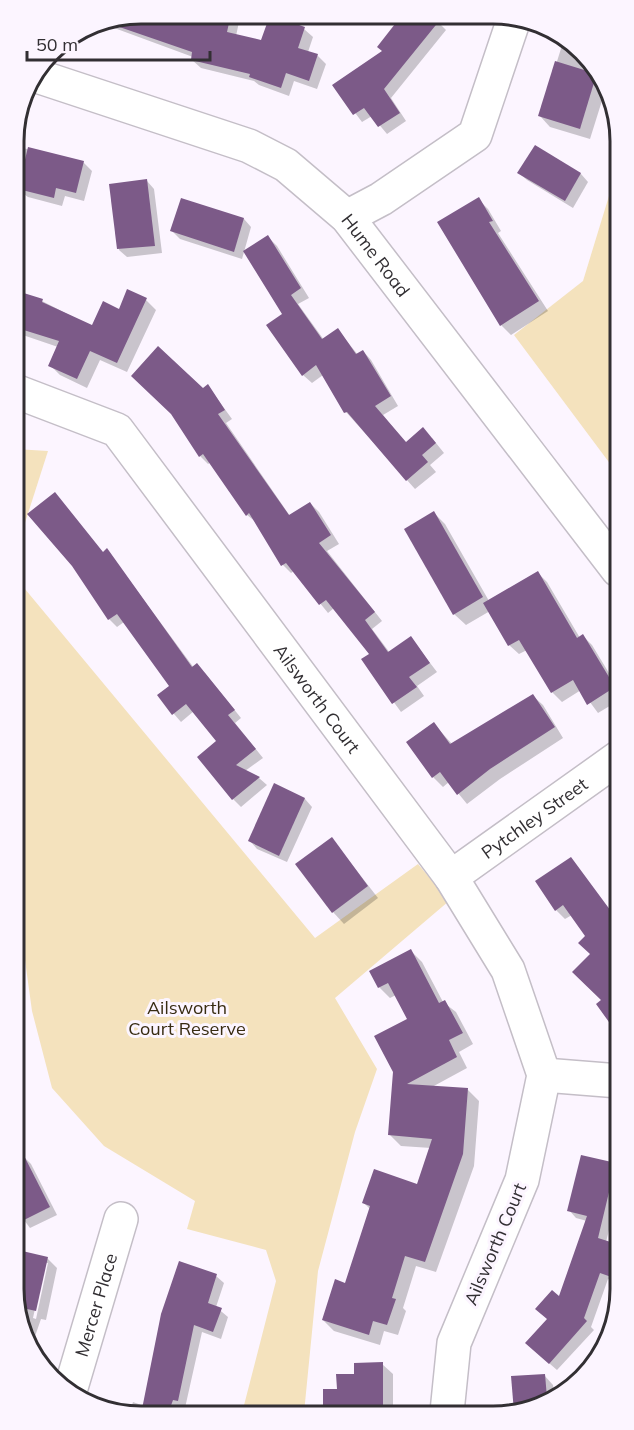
<svg xmlns="http://www.w3.org/2000/svg" width="634" height="1430" font-family="Mulish,sans-serif">
<style>
.green{fill:#f4e2bd}
.shadow{fill:#0003;fill-rule:evenodd}
.building{fill:#7c5a88}
.lines{fill:none;stroke-linecap:round;stroke-linejoin:round}
.minor-casing{stroke:#c4bec7;stroke-width:36}
.minor{stroke:#fff;stroke-width:33}
.labels{text-anchor:middle;dominant-baseline:central;stroke-width:6;stroke-linejoin:round;paint-order:stroke}
.street-label{font-size:18px;fill:#322f33;stroke:#fcf5ff}
.park-label{font-size:18px;fill:#382c12;stroke:#fcf5ff}
.rim{fill:none;stroke:#322f33;stroke-width:3}
</style>
<rect width="100%" height="100%" fill="#fcf5ff"/>
<g class="green">
<polygon points="616,173 617,473 514,335 583,281"/>
<polygon points="15,449 48,451 15,554"/>
<polygon points="15,577 315,938 418,864 449,901 335,998 377,1069 355,1132 318,1271 304,1413 242,1413 276,1281 266,1250 187,1229 195,1201 104,1146 52,1088 32,1011 16,895"/>
</g>
<g class="shadow">
<polygon points="141,14 231,14 239,22 236,36 262,42 304,29 313,37 308,52 317,55 326,64 317,89 294,81 289,96 259,85 254,81 201,68 192,60 193,57 98,22"/>
<polygon points="438,22 446,30 391,98 406,121 387,134 372,116 362,122 334,85"/>
<polygon points="564,39 577,45 605,91 590,139 550,127 540,116"/>
<polygon points="14,146 83,162 92,171 84,201 65,196 62,206 28,197 14,187"/>
<polygon points="535,147 581,174 588,182 573,208 527,180 519,173"/>
<polygon points="147,181 154,189 162,253 127,257 119,250 111,185"/>
<polygon points="478,199 488,209 501,231 498,233 548,311 511,335 501,325"/>
<polygon points="244,219 251,227 242,259 180,239 172,231"/>
<polygon points="268,237 277,246 309,298 298,304 324,340 338,330 358,355 363,351 371,360 398,406 383,415 406,443 432,438 444,453 430,465 436,472 415,489 346,412 323,375 312,383 303,375 284,314"/>
<polygon points="14,291 42,301 93,327 120,311 146,300 156,310 127,372 100,360 87,388 60,375 50,365 58,347 14,332"/>
<polygon points="208,386 232,419 226,423 290,516 310,503 319,512 339,544 327,551 382,621 372,629 390,653 411,638 437,672 417,686 424,696 401,712 363,660 371,654 334,608 328,613 294,571 291,573 283,565 256,522 247,515 211,462 208,464 200,456 202,390"/>
<polygon points="434,513 445,524 489,601 538,573 547,582 580,638 583,636 592,645 618,688 618,701 598,713 581,690 562,702 552,692 527,650 519,654 509,645 490,611 466,625 454,614"/>
<polygon points="107,550 194,668 205,673 241,718 235,723 263,758 245,771 259,778 267,785 241,807 233,799 218,741 194,711 181,722 174,714 159,696 171,686 124,622 117,627 109,619 103,553"/>
<polygon points="533,696 543,705 563,738 500,779 467,804 449,782 443,787 433,777 408,742 434,724 452,744"/>
<polygon points="275,785 305,799 312,807 287,862 257,849 250,841"/>
<polygon points="332,839 378,898 344,924 333,912"/>
<polygon points="571,859 619,924 619,1033 598,1004 603,1001 587,936 572,915 565,919 556,910 537,882"/>
<polygon points="411,951 422,962 443,1002 456,1012 473,1044 459,1052 467,1068 432,1087 468,1090 479,1101 474,1166 436,1272 416,1266 403,1308 406,1311 398,1335 384,1331 380,1345 334,1331 323,1320 346,1285 370,1209 364,1203 418,1186 431,1148 401,1146 390,1135 409,1020 396,995 390,998 379,987"/>
<polygon points="24,1157 31,1164 57,1215 30,1228 18,1212 17,1160"/>
<polygon points="615,1165 620,1169 620,1186 606,1242 620,1247 620,1284 608,1279 591,1327 594,1330 557,1370 535,1351 559,1299 587,1221 576,1218 569,1210"/>
<path d="M18,1252L47,1258L57,1268L46,1320L41,1319L32,1345L18,1322ZM45,1263H48L36,1319L33,1318Z"/>
<polygon points="216,1276 224,1283 216,1307 228,1317 221,1339 202,1332 185,1408 181,1407 178,1414 129,1414 133,1402 144,1406"/>
<polygon points="382,1364 393,1374 393,1413 324,1413 324,1391 338,1391 356,1375"/>
<polygon points="544,1375 553,1385 554,1393 526,1412 516,1412 513,1378"/>
</g>
<g class="building">
<polygon points="141,14 231,14 227,32 261,40 270,15 305,27 298,48 318,54 309,81 286,73 281,88 249,77 250,74 191,60 192,52 102,21"/>
<polygon points="402,15 444,15 384,89 400,113 378,127 364,108 353,115 332,85 382,51 377,47"/>
<polygon points="555,61 594,73 596,76 580,129 538,116"/>
<polygon points="535,145 581,173 565,201 517,173"/>
<polygon points="28,147 84,161 76,193 56,188 54,198 18,189"/>
<polygon points="147,179 155,246 117,249 109,184"/>
<polygon points="479,197 493,221 489,222 539,301 500,326 437,222"/>
<polygon points="181,198 244,218 234,252 170,231"/>
<polygon points="268,235 301,288 291,295 322,339 338,328 356,354 363,350 391,396 375,406 406,442 423,427 436,443 422,455 428,462 406,481 347,412 344,413 316,365 302,376 266,325 282,314 243,251"/>
<polygon points="127,289 147,298 117,363 90,351 77,379 48,366 59,341 14,327 14,290 43,299 42,302 92,325 103,301 119,309"/>
<polygon points="158,346 203,388 208,384 225,410 218,414 289,515 310,502 331,535 319,543 375,612 365,620 388,652 411,636 430,663 409,677 417,687 392,704 361,659 369,654 326,600 319,605 286,563 281,566 249,513 246,516 203,454 199,457 171,414 131,376"/>
<polygon points="55,492 103,552 107,548 192,667 197,663 235,710 228,715 256,749 236,765 260,777 232,800 197,757 216,741 186,704 172,715 157,695 169,686 117,614 108,620 72,566 27,514"/>
<polygon points="434,511 483,597 453,615 404,529"/>
<polygon points="538,571 577,638 583,634 615,687 587,705 573,680 551,693 519,640 508,646 483,603"/>
<polygon points="533,694 555,727 490,769 457,795 440,772 432,778 406,742 434,722 450,744"/>
<polygon points="274,783 305,798 279,856 248,841"/>
<polygon points="332,837 368,886 332,913 295,864"/>
<polygon points="571,857 619,922 619,1036 596,1004 601,1000 572,972 590,954 578,943 585,936 563,905 555,911 535,881"/>
<polygon points="411,949 439,1003 445,1000 463,1033 449,1040 457,1057 407,1084 468,1088 463,1154 425,1262 405,1256 392,1298 396,1299 387,1325 373,1321 369,1335 322,1320 335,1279 345,1283 370,1206 362,1203 374,1169 417,1184 432,1139 388,1135 393,1072 374,1036 407,1019 388,983 378,988 369,971"/>
<polygon points="17,1142 50,1207 18,1223 17,1189"/>
<polygon points="581,1155 616,1163 598,1238 620,1245 620,1280 600,1273 584,1318 587,1321 549,1364 525,1343 547,1319 535,1309 552,1290 559,1296 587,1216 567,1211"/>
<polygon points="18,1250 48,1257 36,1311 18,1307"/>
<polygon points="179,1261 217,1274 208,1303 222,1308 213,1332 194,1325 178,1401 173,1400 168,1414 141,1414 161,1314"/>
<polygon points="383,1362 383,1413 323,1413 323,1389 337,1389 336,1374 354,1374 354,1363"/>
<polygon points="545,1374 547,1398 526,1412 514,1412 511,1376"/>
</g>
<g class="lines">
<defs>
<g id="minor">
<path id="s1" d="M34,75L249,146L286,165L347,217L618,570"/>
<polyline points="347,217 381,199 475,135 515,16"/>
<path id="s2" d="M15,391L117,430L451,877L508,970L544,1075L522,1180L454,1343L447,1412"/>
<path id="s3" d="M451,877L618,758"/>
<polyline points="544,1075 619,1081"/>
<path id="s4" d="M70,1391L121,1219"/>
</g>
</defs>
<use href="#minor" class="minor-casing"/>
<use href="#minor" class="minor"/>
</g>
<g class="labels">
<g class="street-label">
<text stroke="none"><textPath href="#s1" startOffset="396">Hume Road</textPath></text>
<text stroke="none"><textPath href="#s2" startOffset="444">Ailsworth Court</textPath></text>
<text stroke="none"><textPath href="#s3" startOffset="102">Pytchley Street</textPath></text>
<text transform="translate(495 1244) rotate(-67)">Ailsworth Court</text>
<text stroke="none"><textPath href="#s4" startOffset="90">Mercer Place</textPath></text>
</g>
<g class="park-label">
<text x="187" y="1007">Ailsworth<tspan x="187" dy="21">Court Reserve</tspan></text>
</g>
</g>
<path d="M0 0H634V1430H0ZM141 24H493A117 117 0 0 1 610 141V1289A117 117 0 0 1 493 1406H141A117 117 0 0 1 24 1289V141A117 117 0 0 1 141 24Z" fill="#fcf5ff" fill-rule="evenodd"/>
<path class="rim" d="M141 24H493A117 117 0 0 1 610 141V1289A117 117 0 0 1 493 1406H141A117 117 0 0 1 24 1289V141A117 117 0 0 1 141 24Z"/>
<path d="M27 51v9h183v-9" fill="none" stroke="#322f33" stroke-width="3"/>
<text x="36" y="51" font-size="18" fill="#322f33" stroke="#fcf5ff" stroke-width="4.5" paint-order="stroke">50 m</text>
</svg>
